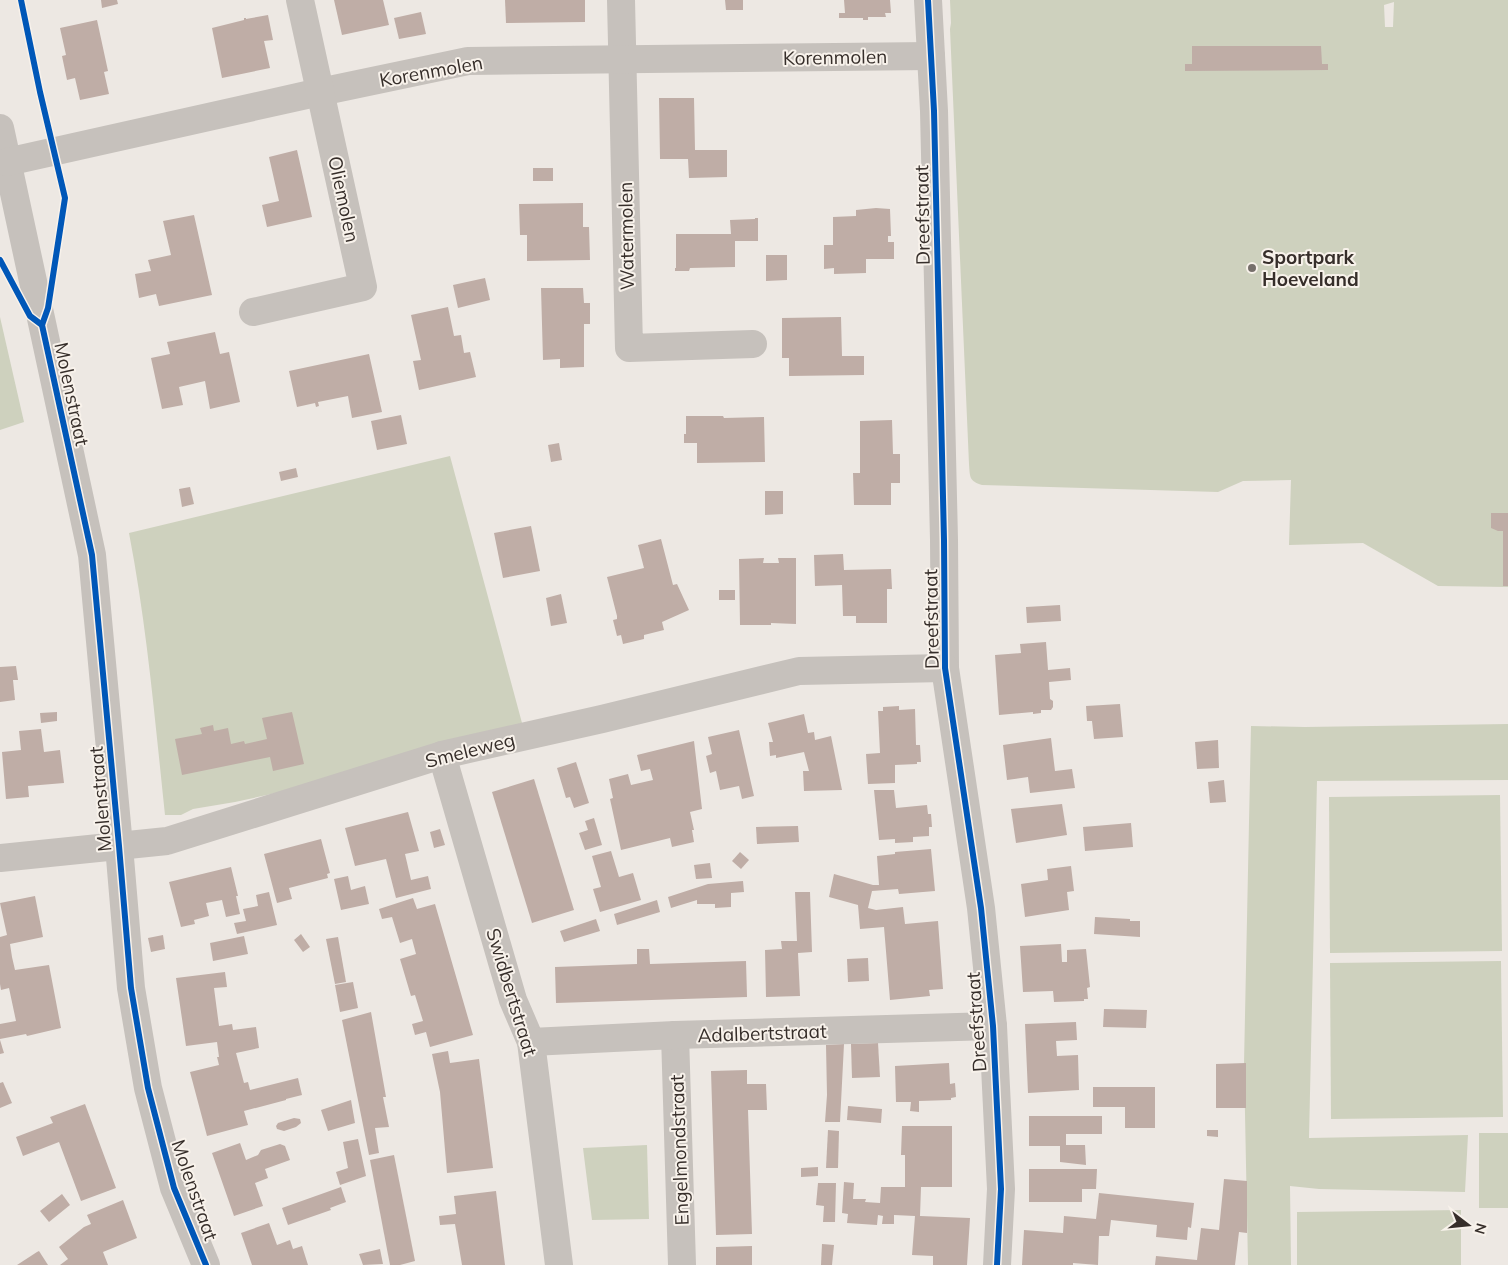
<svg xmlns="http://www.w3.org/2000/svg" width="1508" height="1265" font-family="Mulish,sans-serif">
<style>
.green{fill:#ced1be;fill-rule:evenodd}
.building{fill:#bfada6}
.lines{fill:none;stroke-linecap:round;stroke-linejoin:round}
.minor{stroke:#c6c1bc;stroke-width:28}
.cycleway-casing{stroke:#f8f2eb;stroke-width:9}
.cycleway{stroke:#0057b8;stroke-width:6}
.poi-dot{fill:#766f6b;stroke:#f8f2eb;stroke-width:2}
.labels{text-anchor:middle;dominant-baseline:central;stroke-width:4;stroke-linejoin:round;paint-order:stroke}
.street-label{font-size:19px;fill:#362e2a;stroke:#f8f2eb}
.poi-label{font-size:19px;font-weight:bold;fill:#362e2a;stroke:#f8f2eb;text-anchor:start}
</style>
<rect width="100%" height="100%" fill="#ede8e3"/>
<g class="green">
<path d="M950,0H1508V587L1438,586L1363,543L1289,545L1291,480L1243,481L1218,492L982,485C969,481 970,477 969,464L950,29L951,23ZM1394,2L1393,27H1385L1384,5Z"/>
<polygon points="0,317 24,422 0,430"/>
<path d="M450,456L522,723L322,783L235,802L193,809L181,815H165C155,721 147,626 129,533Z"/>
<polygon points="1508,724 1508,780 1317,781 1309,1138 1468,1135 1465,1192 1319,1189 1290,1186 1291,1265 1248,1265 1244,1064 1251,726 1305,727"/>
<polygon points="1500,795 1502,951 1330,953 1329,797"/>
<polygon points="1501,961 1503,1117 1331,1119 1330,963"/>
<rect x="1479" y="1133" width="29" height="75"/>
<polygon points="647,1145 649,1219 592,1220 583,1148"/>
<polygon points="1461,1210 1461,1265 1297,1265 1297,1212"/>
</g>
<g class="building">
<polygon points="101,0 117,0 118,4 102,8"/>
<polygon points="334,0 383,0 389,25 342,35"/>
<polygon points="505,0 585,0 585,22 506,23"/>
<polygon points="725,0 743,0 743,10 726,10"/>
<polygon points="844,0 890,0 891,13 885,13 886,17 868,17 868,20 863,20 863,18 839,18 839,13 845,13"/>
<polygon points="421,12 426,34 399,39 394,18"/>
<polygon points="268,15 273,40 264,41 270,68 222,78 212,28 244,20 244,18 246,18 246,19"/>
<polygon points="97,20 108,71 104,72 109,94 80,100 75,78 67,80 62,56 66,55 60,28"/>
<polygon points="1192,46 1321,46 1322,64 1328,64 1328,70 1185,71 1185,64 1192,64"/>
<polygon points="659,98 694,98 695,150 727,150 727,177 689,178 688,159 660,159"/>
<polygon points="297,150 312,217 267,227 262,205 279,201 269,157"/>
<rect x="533" y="168" width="20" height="13"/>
<polygon points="583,203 583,227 589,227 590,260 527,261 527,235 520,235 519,204"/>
<polygon points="876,208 890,209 891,236 888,236 888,242 894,242 894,259 866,259 866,273 834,274 834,268 824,269 824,245 833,245 833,217 856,216 856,210"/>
<polygon points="194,215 212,295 159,306 156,294 139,298 135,274 151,271 148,260 171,255 163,221"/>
<polygon points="755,218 758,218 758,241 735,241 735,267 690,268 689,271 675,271 675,268 676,268 676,234 731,234 730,220 755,219"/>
<polygon points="766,255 787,255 787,280 766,281"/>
<polygon points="485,278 490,300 458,308 453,285"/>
<polygon points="541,288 583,288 584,303 590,303 590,324 584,324 584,367 560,368 560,359 543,360"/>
<polygon points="448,307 454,336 461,335 464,353 470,352 476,377 419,390 413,361 421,360 411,315"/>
<polygon points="841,317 842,356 864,356 864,375 789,376 789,358 782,358 782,318"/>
<polygon points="215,332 220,354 229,352 240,402 210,409 205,381 179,387 183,405 162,409 151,358 170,354 167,342"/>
<polygon points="369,354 382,412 352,418 348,396 318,402 319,406 316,407 315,403 297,407 289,371"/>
<polygon points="401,415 407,444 377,450 371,421"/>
<polygon points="686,416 723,416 724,418 764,417 765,462 697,463 697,443 684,443 684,434 686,434"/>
<polygon points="892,420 893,454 900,454 900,483 891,483 891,505 854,505 853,473 860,473 860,421"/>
<polygon points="559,443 562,460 551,462 548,445"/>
<polygon points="296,468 298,477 281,481 279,472"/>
<polygon points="190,487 194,504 182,507 179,489"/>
<polygon points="765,491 783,491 783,514 765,515"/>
<polygon points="1491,513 1508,513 1508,586 1503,586 1503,531 1498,531 1491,528"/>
<polygon points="531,526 540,571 503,578 494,533"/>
<polygon points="661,539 673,585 677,584 689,610 662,622 664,630 644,635 644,639 623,644 621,635 617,636 613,620 617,619 617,616 607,577 644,568 638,545"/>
<polygon points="843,554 844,570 891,569 892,589 887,589 887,623 856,623 856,616 843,616 842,585 815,586 814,555"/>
<polygon points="764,558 763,563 779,563 778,558 796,558 796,624 771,623 771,625 740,625 739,559"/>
<rect x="719" y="590" width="16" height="10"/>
<polygon points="561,594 567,623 551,626 546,598"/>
<polygon points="1060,605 1061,621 1027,623 1026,607"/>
<polygon points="1046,642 1048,670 1070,668 1071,680 1049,682 1050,699 1053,701 1053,707 1051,710 1041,710 1041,713 1033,714 1033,712 999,715 995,655 1021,653 1020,644"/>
<polygon points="16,666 18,680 13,680 15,700 0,702 0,667"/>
<polygon points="1120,704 1123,737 1094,739 1092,721 1087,721 1086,706"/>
<polygon points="899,706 899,710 915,709 916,745 920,745 921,762 917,762 917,764 895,765 895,783 868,784 866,754 880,753 878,711 883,711 883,707"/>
<polygon points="57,712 57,721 41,723 40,713"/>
<polygon points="292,712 304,764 273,771 270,757 182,775 175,739 202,734 200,728 213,725 214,731 228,728 231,744 244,741 245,744 267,739 262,718"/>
<polygon points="804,714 808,733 814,732 815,740 831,736 842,790 804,791 803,771 809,771 804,752 776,758 776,755 770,756 769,742 773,742 768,723"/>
<polygon points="41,729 44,752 60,750 64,783 28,786 29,797 6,799 2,752 21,750 19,731"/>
<polygon points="739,730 754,796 742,799 739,786 720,790 716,771 710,773 706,756 712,754 708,737"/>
<polygon points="1051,738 1055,771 1072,769 1075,788 1030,793 1028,777 1007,780 1003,745"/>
<polygon points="1218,740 1219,768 1197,769 1195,742"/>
<polygon points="694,741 702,809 690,812 694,830 692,830 694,842 672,847 670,838 621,850 610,799 613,798 609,779 628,774 631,785 653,780 650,769 641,771 637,755"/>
<polygon points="576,762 589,803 574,808 570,797 566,798 557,768"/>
<polygon points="534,779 574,910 532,923 492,792"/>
<polygon points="1224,780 1226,802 1210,803 1208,782"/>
<polygon points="874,790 894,790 896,808 927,805 928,814 931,814 932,827 929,827 929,836 913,837 913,842 895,843 895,839 879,840"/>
<polygon points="1062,804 1067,835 1016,843 1011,809"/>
<polygon points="408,812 419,851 405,854 411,880 428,876 431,889 396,898 386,859 355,866 345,828"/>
<polygon points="594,818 602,845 585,850 579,833 588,830 585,821"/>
<polygon points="1131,823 1133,847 1085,851 1083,827"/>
<polygon points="798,826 799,842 757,844 756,827"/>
<polygon points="440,829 445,845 434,848 430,832"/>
<polygon points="321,839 330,873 327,874 328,878 289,888 292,899 277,903 264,854"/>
<polygon points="931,849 935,891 899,894 898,889 872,891 868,908 876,910 903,907 905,924 938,921 943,989 929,990 930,996 890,1000 884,927 860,929 858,905 829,897 834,874 873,885 879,885 877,856 895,854 895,852"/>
<polygon points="611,851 619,877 633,873 641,900 600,912 593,889 601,887 592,856"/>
<polygon points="740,852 749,860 741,869 732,861"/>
<polygon points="710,863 712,878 696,879 694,865"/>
<polygon points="1071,866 1074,891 1067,892 1069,910 1025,917 1021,884 1048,880 1047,869"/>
<polygon points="231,867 238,896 236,896 240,914 226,917 222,900 206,903 209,916 194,920 195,924 181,927 169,882"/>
<polygon points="348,876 351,890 365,886 369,904 341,910 334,879"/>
<polygon points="743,881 744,892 731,893 731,907 715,908 715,904 697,904 697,900 671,908 668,897 708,884"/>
<polygon points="269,892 277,925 237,934 234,923 246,921 243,909 258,906 256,895"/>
<polygon points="795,892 810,892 812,952 798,953 800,996 766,997 765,950 782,949 781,941 797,941"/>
<polygon points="35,896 43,937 10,944 12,957 15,970 49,965 61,1028 27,1036 26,1034 0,1039 0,1024 16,1021 9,988 1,990 0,984 0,937 7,935 0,903"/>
<polygon points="413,898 417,909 435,904 473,1035 430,1047 426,1032 415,1035 412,1024 423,1021 415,995 411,996 400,959 416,954 412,939 400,943 392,917 382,919 379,909"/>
<polygon points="657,900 660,912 617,925 614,914"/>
<polygon points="1095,917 1130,919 1130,921 1140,921 1140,937 1094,934"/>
<polygon points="596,919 600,931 564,942 560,931"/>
<polygon points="301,934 310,947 303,952 294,940"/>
<polygon points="163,935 165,949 151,952 148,938"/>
<polygon points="244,936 248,954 213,961 210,943"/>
<polygon points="338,937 346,982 335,984 326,939"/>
<polygon points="1061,944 1062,962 1067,962 1067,950 1086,949 1090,987 1087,988 1088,999 1084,999 1084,1001 1054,1002 1053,991 1023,992 1020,946"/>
<polygon points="637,949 649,949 650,964 746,961 747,997 556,1003 555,967 637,964"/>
<polygon points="868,958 869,981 848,982 847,959"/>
<polygon points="225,972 227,987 214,988 219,1026 232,1024 233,1030 256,1027 259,1048 236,1053 244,1083 248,1082 250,1090 298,1078 302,1095 286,1099 286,1100 244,1111 248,1125 207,1136 190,1072 219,1065 217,1057 219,1057 217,1042 186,1046 176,978"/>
<polygon points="353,982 358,1008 340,1012 335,985"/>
<polygon points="1104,1009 1147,1010 1146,1028 1103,1027"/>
<polygon points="371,1012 386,1097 383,1097 389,1127 375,1128 379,1153 369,1155 342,1020"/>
<polygon points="1076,1022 1077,1040 1056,1041 1057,1056 1078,1055 1079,1090 1028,1093 1025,1024"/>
<polygon points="0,1040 4,1053 0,1054"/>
<polygon points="878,1043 880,1077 852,1078 851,1044"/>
<polygon points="844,1044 840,1122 825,1122 827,1095 826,1045"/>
<polygon points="448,1051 450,1063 479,1059 493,1168 447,1173 440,1092 432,1054"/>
<polygon points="949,1063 950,1084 955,1083 956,1097 951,1098 951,1100 919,1101 919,1112 910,1111 911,1102 896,1102 895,1066"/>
<polygon points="1246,1063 1246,1108 1216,1108 1216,1064"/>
<polygon points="747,1070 747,1084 766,1084 767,1110 748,1110 752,1234 716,1235 711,1071"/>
<polygon points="3,1082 12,1103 0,1108 0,1083"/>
<polygon points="1093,1087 1155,1087 1155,1128 1125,1128 1125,1107 1093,1107"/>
<polygon points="351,1100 355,1123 328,1131 321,1110"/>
<polygon points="85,1104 116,1188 81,1201 59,1142 23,1156 16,1137 53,1123 50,1117"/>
<polygon points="848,1106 882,1109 881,1123 847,1120"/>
<polygon points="1029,1116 1102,1116 1102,1134 1066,1134 1066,1145 1085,1145 1086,1165 1060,1162 1060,1146 1029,1146"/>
<polygon points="294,1118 300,1119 301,1123 296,1127 284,1131 277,1129 276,1126 278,1123"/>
<polygon points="902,1126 952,1126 952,1187 921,1187 920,1216 970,1218 967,1265 933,1265 933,1256 912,1255 915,1216 894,1215 894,1224 882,1224 883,1216 878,1215 877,1225 847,1223 848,1214 842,1213 844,1182 854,1183 853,1199 866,1199 865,1202 880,1203 881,1187 905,1187 905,1155 901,1155"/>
<polygon points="828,1130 839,1131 838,1168 826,1168"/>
<polygon points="1207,1130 1218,1130 1218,1137 1207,1136"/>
<polygon points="358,1139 366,1176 340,1185 336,1172 348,1168 343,1142"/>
<polygon points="240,1143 246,1160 258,1155 261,1150 280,1144 285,1146 290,1160 265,1169 268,1178 255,1183 263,1206 234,1216 212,1153"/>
<polygon points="394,1155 415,1261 400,1265 390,1265 370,1160"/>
<polygon points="818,1167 818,1176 801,1177 801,1168"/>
<polygon points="1029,1169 1097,1169 1096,1189 1082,1189 1082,1202 1029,1202"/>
<polygon points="1224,1179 1247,1181 1247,1233 1239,1232 1235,1265 1155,1265 1156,1256 1197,1260 1201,1228 1219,1230"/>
<polygon points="818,1183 836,1183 835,1222 823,1222 824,1206 816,1205"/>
<polygon points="341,1187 346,1202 330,1208 331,1210 288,1225 282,1208"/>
<polygon points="496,1191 505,1265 462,1265 455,1224 440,1225 439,1216 456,1214 454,1196"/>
<polygon points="1099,1193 1194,1203 1191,1228 1188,1227 1187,1240 1156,1237 1157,1225 1111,1220 1109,1236 1099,1236 1098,1265 1073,1263 1073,1265 1022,1265 1024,1230 1063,1233 1064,1216 1096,1219"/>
<polygon points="62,1194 70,1205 49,1222 40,1211"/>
<polygon points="123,1200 137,1238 103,1252 108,1265 60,1265 68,1259 59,1247 84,1227 91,1224 87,1215"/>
<polygon points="269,1223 277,1245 290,1240 293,1249 302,1246 308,1265 252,1265 241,1233"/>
<polygon points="822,1244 834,1245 832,1265 821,1265"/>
<polygon points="752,1246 752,1265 716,1265 716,1247"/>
<polygon points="380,1249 383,1264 363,1265 359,1254"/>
<polygon points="39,1251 48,1265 17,1265 37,1252"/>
</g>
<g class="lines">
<g class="minor">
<polyline points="621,0 629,348 753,344"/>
<polyline points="928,0 934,111 944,540 945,668 981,908 993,1026 1001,1189 997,1265"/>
<polyline points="0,128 92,555 119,846 131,988 148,1088 174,1188 206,1265"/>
<polyline points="7,162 320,92 468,61 931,56"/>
<polyline points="253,312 363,287 300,0"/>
<polyline points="442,755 513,1000 531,1042 559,1265"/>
<polyline points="0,858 167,841 442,755 602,719 799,671 945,668"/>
<polyline points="675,1035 682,1265"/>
<polyline points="531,1042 675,1035 993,1026"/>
</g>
<defs>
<g id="cycleway">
<polyline points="21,0 40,92 65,198 48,308 42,325 92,555 119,846 131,988 148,1088 174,1188 206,1265"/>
<polyline points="928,0 934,111 944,540 945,668 981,908 993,1026 1001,1189 997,1265"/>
<polyline points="0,260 30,316 42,325"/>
</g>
</defs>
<use href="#cycleway" class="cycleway-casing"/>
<use href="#cycleway" class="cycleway"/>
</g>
<circle class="poi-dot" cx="1252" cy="268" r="5"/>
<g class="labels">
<g class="street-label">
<text transform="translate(835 57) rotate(-1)">Korenmolen</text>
<text transform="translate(431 71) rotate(-10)">Korenmolen</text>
<text transform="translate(344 199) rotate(78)">Oliemolen</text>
<text transform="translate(922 215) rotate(-91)">Dreefstraat</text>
<text transform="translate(626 236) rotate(-91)">Watermolen</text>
<text transform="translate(72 394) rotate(78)">Molenstraat</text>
<text transform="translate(931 619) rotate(-91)">Dreefstraat</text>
<text transform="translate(470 750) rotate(-14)">Smeleweg</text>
<text transform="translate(100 799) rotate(-95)">Molenstraat</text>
<text transform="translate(512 992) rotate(73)">Swidbertstraat</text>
<text transform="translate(976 1022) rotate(-94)">Dreefstraat</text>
<text transform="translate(762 1033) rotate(-2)">Adalbertstraat</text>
<text transform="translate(679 1150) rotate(-92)">Engelmondstraat</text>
<text transform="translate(195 1190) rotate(71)">Molenstraat</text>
</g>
<g class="poi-label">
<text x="1262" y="257">Sportpark<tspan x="1262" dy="22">Hoeveland</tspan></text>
</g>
</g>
<g transform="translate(1468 1225) rotate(106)" stroke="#f8f2eb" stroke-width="4" paint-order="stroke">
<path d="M0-4L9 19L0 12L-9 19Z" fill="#362e2a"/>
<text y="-8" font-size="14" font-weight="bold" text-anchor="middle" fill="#362e2a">N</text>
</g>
</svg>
